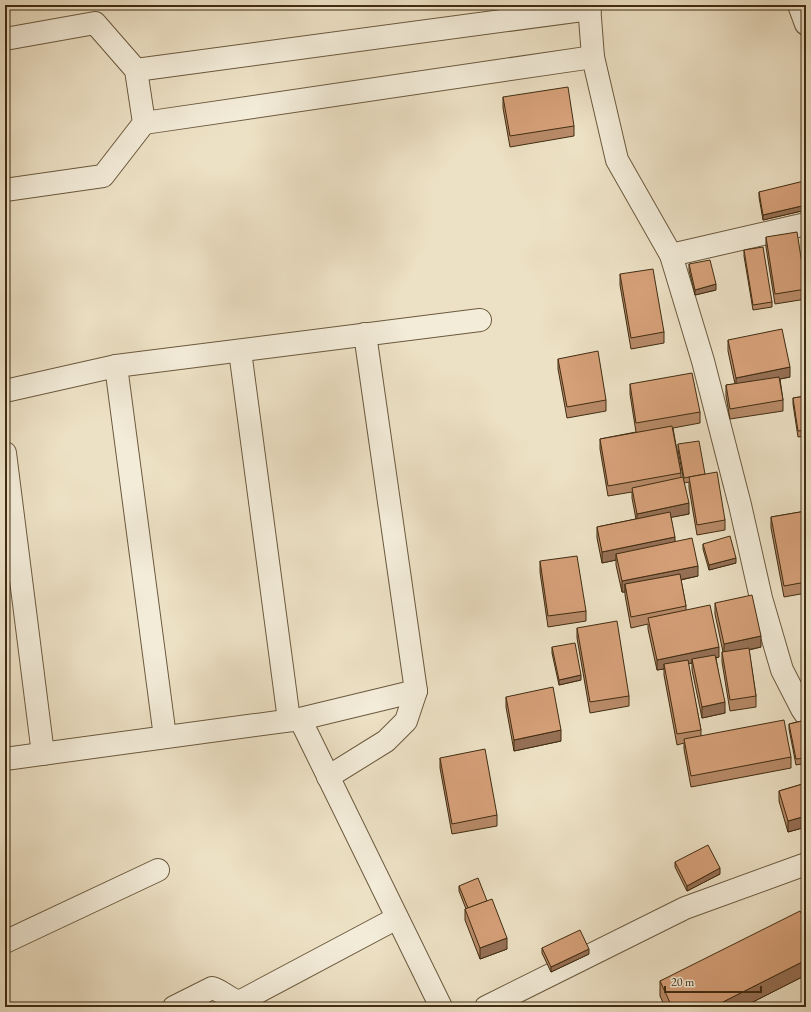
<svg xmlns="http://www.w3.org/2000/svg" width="811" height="1012" font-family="'EB Garamond',serif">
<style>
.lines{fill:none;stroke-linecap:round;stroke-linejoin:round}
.minor-casing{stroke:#6b593e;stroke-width:24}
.minor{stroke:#f3ecd9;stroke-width:22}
.wall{fill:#b88a68;stroke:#402c11}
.shaded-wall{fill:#967055;stroke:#402c11}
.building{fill:#d6a079;stroke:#402c11}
</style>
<rect width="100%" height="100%" fill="#ede1c5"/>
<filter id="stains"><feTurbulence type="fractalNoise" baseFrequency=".005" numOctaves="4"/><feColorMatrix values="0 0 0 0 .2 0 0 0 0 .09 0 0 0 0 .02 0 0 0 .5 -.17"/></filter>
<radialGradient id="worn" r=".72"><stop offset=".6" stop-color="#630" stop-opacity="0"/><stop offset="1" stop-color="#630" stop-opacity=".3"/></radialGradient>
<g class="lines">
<defs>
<g id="minor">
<polyline points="589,5 593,57 617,160 671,255 703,361 740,505 761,598 782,670 802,709 806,715"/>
<polyline points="799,5 806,24"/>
<polyline points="5,39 95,23 136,70 144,123 103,176 5,190"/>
<polyline points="136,70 590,9"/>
<polyline points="144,123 593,57"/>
<polyline points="671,255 806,224"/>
<polyline points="240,351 289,720"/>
<polyline points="116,366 165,737"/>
<polyline points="5,391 116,366 480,320"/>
<polyline points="5,453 43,754"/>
<polyline points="300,719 416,691"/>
<polyline points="5,759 300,719 441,1007"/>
<polyline points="328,777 386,741 406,721 416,691 365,334"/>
<polyline points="5,942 158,870"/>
<path d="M174,1007L212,988C222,990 231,1002 241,1001L397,918"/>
<polyline points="486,1007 685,908 806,864"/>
</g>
</defs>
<use href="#minor" class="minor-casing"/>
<use href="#minor" class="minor"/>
</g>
<g class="wall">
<polygon points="630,5 653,5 630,8"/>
<polygon points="503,97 574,126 574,136 510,147 503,108"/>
<polygon points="759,192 806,193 806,210 763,220 759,197"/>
<polygon points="806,229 806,250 804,240 804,230"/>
<polygon points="766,237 806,286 806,299 775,304 766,247"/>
<polygon points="744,250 772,302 772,307 753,310 744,256"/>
<polygon points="689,264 716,290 695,295 689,270"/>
<polygon points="620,274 664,332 664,343 631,349 620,285"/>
<polygon points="728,340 790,377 780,379 783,400 783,411 730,419 726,396 726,385 735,384 728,351"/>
<polygon points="558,359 606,400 606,411 567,418 558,369"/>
<polygon points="630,384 700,412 700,423 673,428 681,473 681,478 684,482 678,450 678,444 705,474 725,520 725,530 697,535 689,488 689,482 684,483 689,514 671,517 675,542 698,576 681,580 686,606 686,610 719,657 716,658 725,713 702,718 692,670 692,663 688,664 701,730 701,736 791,757 791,768 691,787 684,749 684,743 677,745 664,675 664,669 657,670 648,629 648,624 631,628 625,595 625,592 622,592 616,565 616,560 602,563 597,538 597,527 636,519 632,498 632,492 608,496 600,449 600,439 636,432 630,394"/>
<polygon points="806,396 806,436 798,437 793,404 793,398"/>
<polygon points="806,511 806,593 784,597 771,528 771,517"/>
<polygon points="703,544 736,563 709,570 703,549"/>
<polygon points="540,561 586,611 586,621 548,627 540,572"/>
<polygon points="715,603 761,647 749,650 756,696 756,707 730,711 722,662 722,652 723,652 715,614"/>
<polygon points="804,614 806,614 806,628 804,620"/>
<polygon points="577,628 629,696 629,706 590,713 577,638"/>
<polygon points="552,647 581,680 559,685 552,653"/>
<polygon points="506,697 561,741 514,751 506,707"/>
<polygon points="806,720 806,763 796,765 789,729 789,724"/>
<polygon points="440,758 497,815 497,826 452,834 440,768"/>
<polygon points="806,783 806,827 788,832 779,801 779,791"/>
<polygon points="675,862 720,874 687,891 675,867"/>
<polygon points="459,886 487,901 507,949 480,959 465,920 465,909 466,909 459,891"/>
<polygon points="806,922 806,975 743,1007 665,1007 660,996 660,981"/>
<polygon points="542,948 589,954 551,972 542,953"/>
</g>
<g class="shaded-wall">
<polygon points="806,205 806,210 763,220 763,215"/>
<polygon points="716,284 716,290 695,295 695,290"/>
<polygon points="790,367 790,377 736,388 736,378"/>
<polygon points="689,503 689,514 637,524 637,514"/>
<polygon points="675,537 675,547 616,554 616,560 602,563 602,552"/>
<polygon points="736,558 736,563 709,570 709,565"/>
<polygon points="698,566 698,576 626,591 625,584 625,592 622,592 622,581"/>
<polygon points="761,636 761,647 724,655 724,644"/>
<polygon points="719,647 719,657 693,663 692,659 692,663 665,669 664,664 664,669 657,670 657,660"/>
<polygon points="581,675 581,680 559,685 559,680"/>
<polygon points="725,702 725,713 702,718 702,707"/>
<polygon points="561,730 561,741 514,751 514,740"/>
<polygon points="806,816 806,827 788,832 788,821"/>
<polygon points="720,868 720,874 687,891 687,886"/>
<polygon points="507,938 507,949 480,959 480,948"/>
<polygon points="589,949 589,954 551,972 551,967"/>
<polygon points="806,960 806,975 743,1007 713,1007"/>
</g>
<g class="building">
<polygon points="568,87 574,126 510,136 503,97"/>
<polygon points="804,181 806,193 806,205 763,215 759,192"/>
<polygon points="806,229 806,239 804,230"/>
<polygon points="797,232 806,289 775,294 766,237"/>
<polygon points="763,247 772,302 753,305 744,250"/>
<polygon points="710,260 716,284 695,290 689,264"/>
<polygon points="653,269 664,332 631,338 620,274"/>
<polygon points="782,329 790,367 736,378 728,340"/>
<polygon points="598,351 606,400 567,407 558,359"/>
<polygon points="692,373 700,412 636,423 630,384"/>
<polygon points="779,377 783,400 730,409 726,385"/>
<polygon points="806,396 806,430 798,431 793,398"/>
<polygon points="672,426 681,473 608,486 600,439"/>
<polygon points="699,441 705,474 684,478 678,444"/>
<polygon points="717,472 725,520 697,525 689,477"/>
<polygon points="683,477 689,503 637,514 632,488"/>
<polygon points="806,511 806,582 784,586 771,517"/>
<polygon points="670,512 675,537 602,552 597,527"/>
<polygon points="730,536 736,558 709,565 703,544"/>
<polygon points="692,538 698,566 622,581 616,554"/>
<polygon points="577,556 586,611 548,616 540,561"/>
<polygon points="680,574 686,606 631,617 625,584"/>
<polygon points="752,595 761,636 724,644 715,603"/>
<polygon points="710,605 719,647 657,660 648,618"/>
<polygon points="804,614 806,614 806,622"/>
<polygon points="617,621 629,696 590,702 577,628"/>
<polygon points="575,643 581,675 559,680 552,647"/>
<polygon points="749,648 756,696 730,700 722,652"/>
<polygon points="715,655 725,702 702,707 692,659"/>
<polygon points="688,660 701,730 677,734 664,664"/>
<polygon points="553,687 561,730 514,740 506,697"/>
<polygon points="784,720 791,757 691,776 684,739"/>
<polygon points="806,720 806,758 796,759 789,724"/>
<polygon points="485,749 497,815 452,824 440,758"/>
<polygon points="806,783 806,816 788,821 779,791"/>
<polygon points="708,845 720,868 687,886 675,862"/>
<polygon points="478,878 487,901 468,908 459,886"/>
<polygon points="492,899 507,938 480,948 465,909"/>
<polygon points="800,911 806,922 806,960 713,1007 672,1007 660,981"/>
<polygon points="580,930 589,949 551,967 542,948"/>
</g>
<rect width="811" height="1012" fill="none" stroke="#ede1c5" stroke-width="20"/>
<rect x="6" y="6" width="799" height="1000" fill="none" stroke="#402c11" stroke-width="2"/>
<rect x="10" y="10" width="791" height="992" fill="none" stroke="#402c11"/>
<path d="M665 986v6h96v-6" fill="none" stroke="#402c11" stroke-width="2"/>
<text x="671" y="986" font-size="12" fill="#402c11" stroke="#f3ecd9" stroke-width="3" paint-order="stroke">20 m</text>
<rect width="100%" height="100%" filter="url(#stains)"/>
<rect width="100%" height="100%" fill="url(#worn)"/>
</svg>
